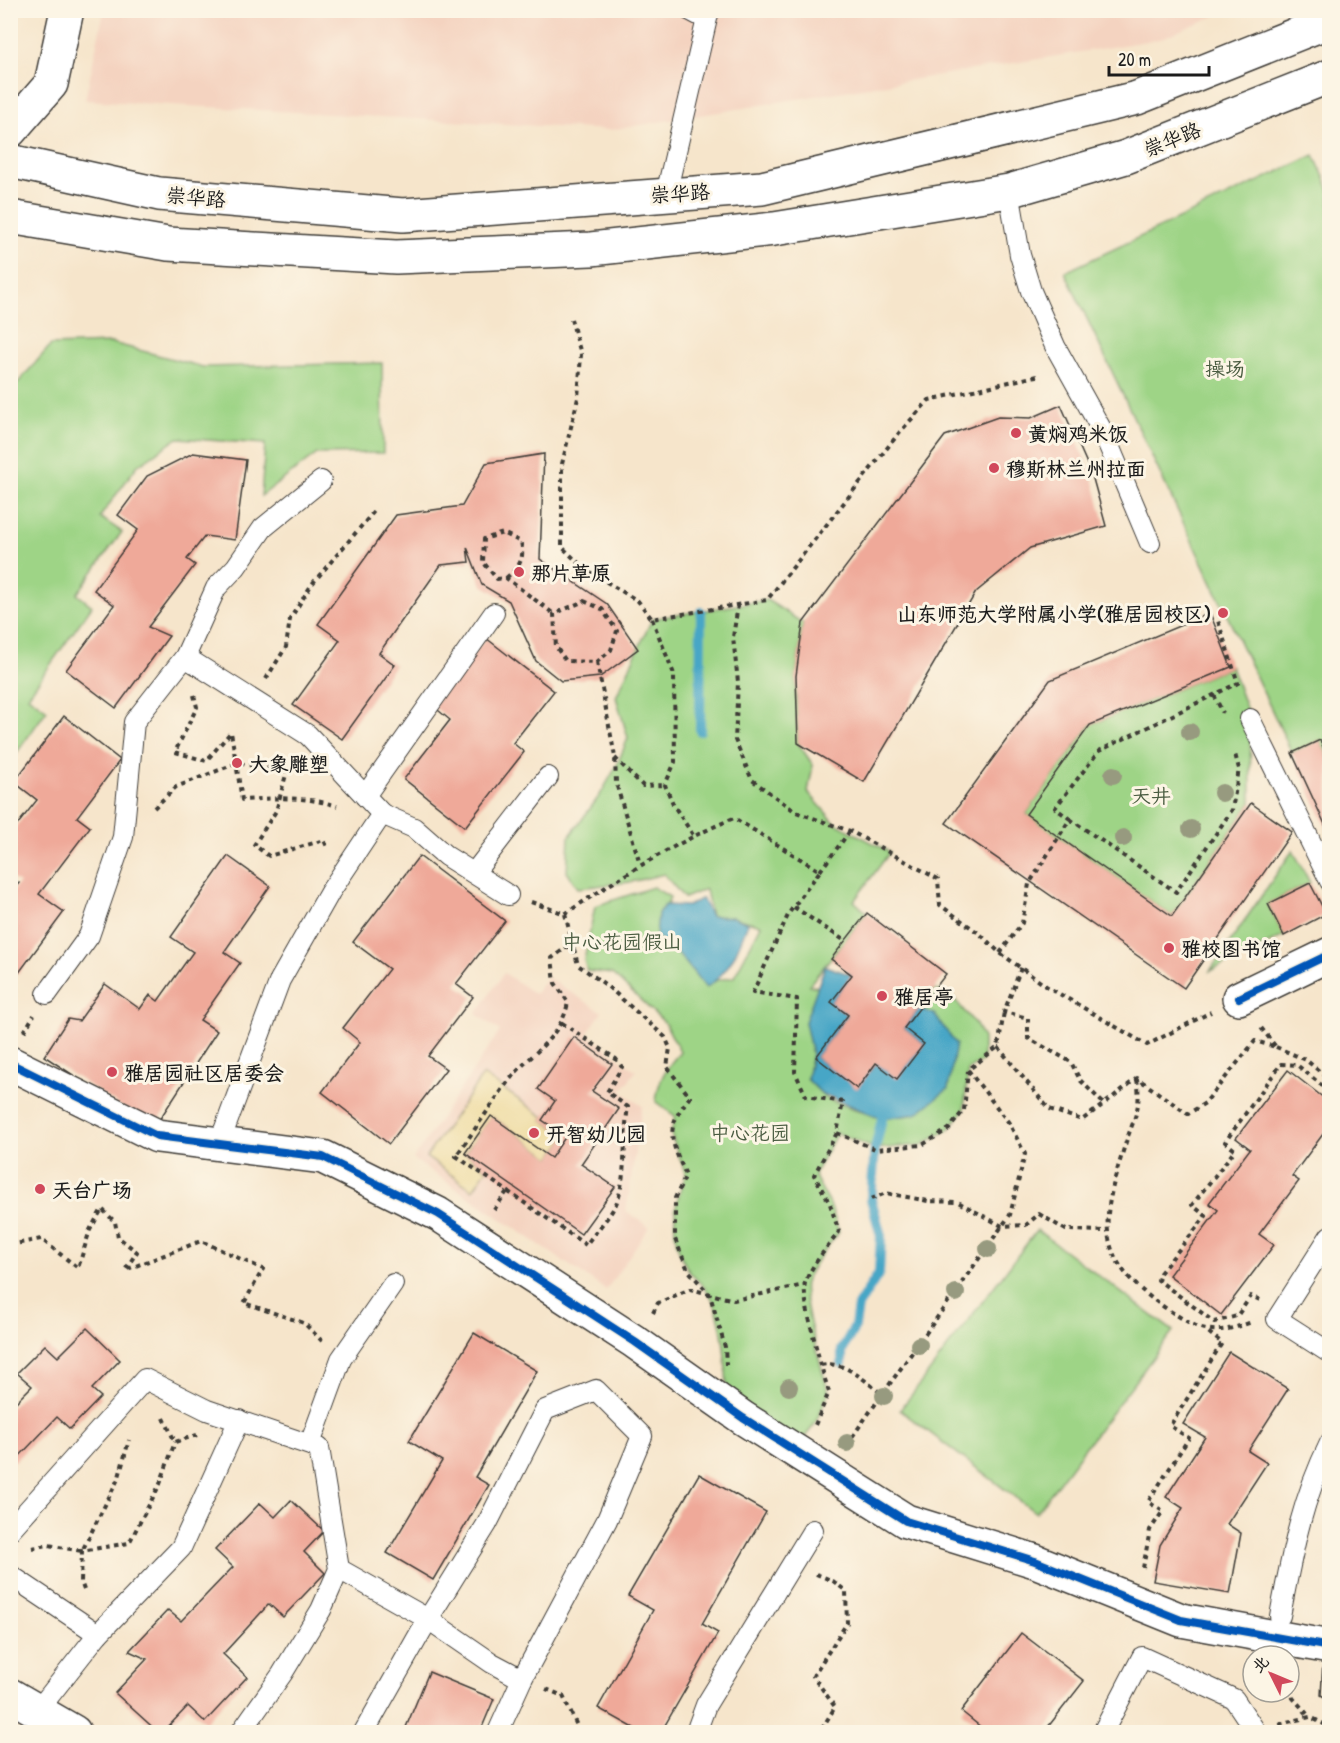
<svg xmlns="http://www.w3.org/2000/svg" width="1340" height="1743" font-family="'Patrick Hand','LXGW WenKai TC',sans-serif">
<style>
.built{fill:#f4d3c0}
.green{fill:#9ed486;stroke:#5d7851;stroke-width:1.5}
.sand{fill:#eeda9e;stroke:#857b5d;stroke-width:1.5}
.water{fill:#47a6c6;stroke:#326171;stroke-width:1.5}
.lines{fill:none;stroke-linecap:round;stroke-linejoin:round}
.stream{stroke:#47a6c6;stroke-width:10}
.building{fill:#efa999}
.lane-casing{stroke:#3d3a36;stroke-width:22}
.street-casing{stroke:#3d3a36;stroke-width:36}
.secondary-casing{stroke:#3d3a36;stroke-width:36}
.path{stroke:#3d3a36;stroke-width:4;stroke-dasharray:4.5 4.5;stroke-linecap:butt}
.lane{stroke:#fff;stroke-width:20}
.street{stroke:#fff;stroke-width:33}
.secondary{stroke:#fff;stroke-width:33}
.cycleway-casing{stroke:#fcf5e5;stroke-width:11}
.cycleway{stroke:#0057b8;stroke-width:8}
.tree{fill:#979a7f}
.poi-dot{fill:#d1495b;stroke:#fcf5e5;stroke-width:2}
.labels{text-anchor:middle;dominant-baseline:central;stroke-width:6;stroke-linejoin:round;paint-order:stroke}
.street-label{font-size:20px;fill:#1c1c1c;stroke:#fcf5e5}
.park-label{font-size:20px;fill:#4a5c41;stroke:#fcf5e5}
.poi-label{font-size:20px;font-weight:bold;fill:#1c1c1c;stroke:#fcf5e5;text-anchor:start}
</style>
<rect width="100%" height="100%" fill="#fcf5e5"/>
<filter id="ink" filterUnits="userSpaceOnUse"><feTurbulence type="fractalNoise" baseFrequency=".0167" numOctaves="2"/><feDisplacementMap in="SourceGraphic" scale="12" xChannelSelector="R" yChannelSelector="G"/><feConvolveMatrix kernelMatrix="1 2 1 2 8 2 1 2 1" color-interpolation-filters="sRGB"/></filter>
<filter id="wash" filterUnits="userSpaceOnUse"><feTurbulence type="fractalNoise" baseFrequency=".008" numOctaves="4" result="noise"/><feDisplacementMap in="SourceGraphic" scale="24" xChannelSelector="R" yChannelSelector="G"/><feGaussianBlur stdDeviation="1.35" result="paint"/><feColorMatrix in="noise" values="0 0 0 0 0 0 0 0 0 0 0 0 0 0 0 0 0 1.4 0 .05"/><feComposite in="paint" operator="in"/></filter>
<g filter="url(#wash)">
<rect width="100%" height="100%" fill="#f6e5cb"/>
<g class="built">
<polygon points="104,11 1227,11 1159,39 610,130 85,100"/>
<polygon points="504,973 535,994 547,977 602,1012 587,1034 636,1071 621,1091 642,1106 626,1211 649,1227 606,1290 413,1159 500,1031 476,1014"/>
</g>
<g class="green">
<polygon points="1314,155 1330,190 1329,760 1320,740 1292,753 1065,272"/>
<polygon points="112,343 203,367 382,363 383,453 317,454 261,496 265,444 178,438 137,466 100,517 122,532 77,594 92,606 28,696 47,710 11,761 11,399 15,386 51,345"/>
<path d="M767,600L803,623L796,676L798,743L813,765L808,792L835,823L890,852L854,901L867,913L809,985L818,987L805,1022L812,1054L807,1079L827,1099L882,1119L916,1114L934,1014L922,1010L934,990L949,993L976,1025L983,1038V1060L968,1070L964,1110L949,1129L922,1145L875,1149L837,1133L814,1175L830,1204L839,1232C827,1248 812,1264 805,1283C801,1296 823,1375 829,1392L815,1424L794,1451L728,1408C726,1375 726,1323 710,1295C705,1286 695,1279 689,1271C669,1240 672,1206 686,1175L671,1134L675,1116L656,1102C658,1080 666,1068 680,1052L665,1023L621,982L612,974L587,971L584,960L595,906L653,887L670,897L656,936L674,948L706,987L717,980L734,977L761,925L732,917L711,916L706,889L684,898L664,874L631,882L578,888L567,872L569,837L600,795L617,765L628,738L616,697L652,619Z"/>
<polygon points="1231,667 1250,719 1251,803 1172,916 1026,814 1090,725"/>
<polygon points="1293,850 1310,883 1268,904 1284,936 1210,971"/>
<polygon points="1037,1230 1173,1331 1036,1513 900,1410"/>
</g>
<polygon class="sand" points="483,1075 544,1117 542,1120 566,1136 551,1158 491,1116 465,1153 487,1169 473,1190 426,1157"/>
<g class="water">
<path d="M702,898L711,916L732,917L748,923C737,951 732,969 706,988L674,948L656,936L658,913L665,905L688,906Z"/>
<polygon points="825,966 852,975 831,1002 848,1015 816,1057 857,1088 876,1063 897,1078 924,1044 904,1028 919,1009 934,1014 956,1044 948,1089 916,1114 882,1119 821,1093 807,1079 812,1054 805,1022"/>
</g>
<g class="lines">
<g class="stream">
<polyline points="700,731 701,612"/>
<polyline points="842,1363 842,1350 855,1326 858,1306 879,1273 881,1236 871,1199 875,1149 882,1119"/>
</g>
</g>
<g id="blocks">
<g class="building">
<polygon points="1061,405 1092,475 1106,526 1030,548 976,592 864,782 798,743 796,676 803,623 945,436 998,417 1031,418"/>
<polygon points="193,453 246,460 235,540 205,536 187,559 195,565 148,627 169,636 116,708 66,670 114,605 94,590 138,530 118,515 147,476"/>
<polygon points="544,454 540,559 607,604 638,649 600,677 561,681 536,661 509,601 482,585 467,547 469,562 441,565 379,653 395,665 342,739 293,705 340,640 318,624 396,515 462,506 486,463"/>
<polygon points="1210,613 1231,667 1090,725 1026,814 1172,916 1251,803 1292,832 1184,988 946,823 1050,680"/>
<polygon points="486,638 554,691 513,743 524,752 465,827 404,779 450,720 433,706"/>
<polygon points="64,716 120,760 77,817 90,827 39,894 64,912 18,974 10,968 10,894 19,883 10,877 10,834 37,800 14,782"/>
<polygon points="1320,740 1329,760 1329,833 1292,753"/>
<polygon points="228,856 270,886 224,952 240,963 200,1020 217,1031 154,1128 44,1056 68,1019 79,1021 105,984 140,1009 150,995 158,1001 193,952 171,937"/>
<polygon points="419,856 505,921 456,984 473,997 428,1056 446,1069 389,1144 322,1092 360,1042 343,1028 389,969 353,942"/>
<polygon points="1310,883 1326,914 1284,936 1268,904"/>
<polygon points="867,913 946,974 904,1028 924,1044 897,1079 876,1063 857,1089 816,1057 848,1015 831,1002 852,975 831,959"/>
<polygon points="574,1037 612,1064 592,1091 619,1109 581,1164 615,1187 581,1234 465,1153 491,1116 551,1158 566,1136 542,1120 555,1101 538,1089"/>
<polygon points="1288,1070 1329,1102 1329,1126 1292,1176 1299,1181 1259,1234 1274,1245 1221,1315 1169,1275 1218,1210 1209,1203 1250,1149 1236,1138"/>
<polygon points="87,1328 120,1360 92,1389 101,1397 70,1429 57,1417 10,1466 10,1408 32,1386 17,1373 45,1345 58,1357"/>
<polygon points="474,1333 537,1371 475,1477 489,1485 433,1580 387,1553 442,1461 409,1441"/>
<polygon points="1229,1352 1288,1389 1248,1451 1267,1463 1227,1524 1241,1533 1230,1594 1153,1581 1160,1545 1183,1508 1166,1497 1205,1437 1183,1424"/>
<polygon points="699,1474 766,1512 702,1624 718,1633 661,1732 641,1732 598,1708 653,1610 628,1596"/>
<polygon points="291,1500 324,1531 304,1552 325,1573 283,1617 269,1604 223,1654 247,1677 205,1722 188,1706 163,1732 158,1732 115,1693 147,1659 129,1651 168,1610 181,1621 233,1567 215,1550 260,1503 275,1517"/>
<polygon points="1021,1633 1084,1681 1044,1732 987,1732 961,1711"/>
<polygon points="1323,1662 1329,1663 1329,1700 1321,1695"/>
<polygon points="429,1672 494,1699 480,1732 404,1732"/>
<polygon points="1304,1727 1311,1732 1299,1732"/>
</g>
</g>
</g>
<g filter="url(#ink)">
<use href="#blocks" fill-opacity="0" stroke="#3d3a36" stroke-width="1.5"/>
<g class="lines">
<defs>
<g id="lane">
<polyline points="689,10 706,19"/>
<polyline points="1009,191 1020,255 1031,291 1055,346 1104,434 1150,543"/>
<polyline points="666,194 709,10"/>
<polyline points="185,657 216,588 236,567 263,528 321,481"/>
<polyline points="1250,719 1330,881"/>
<polyline points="365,796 494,613"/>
<polyline points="382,814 414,828 446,856 508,895"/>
<polyline points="474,873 548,777"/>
<polyline points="47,994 89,936 123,837 134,722 185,657 308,735 382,814 330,892 280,980 219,1144"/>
<polyline points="1330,1236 1277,1319 1330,1353"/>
<polyline points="310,1444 341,1359 393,1284"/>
<polyline points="10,1530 145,1379 207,1410 319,1448 339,1569 321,1610 282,1674 241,1732"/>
<polyline points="339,1569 428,1619 492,1663 522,1679 498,1732"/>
<polyline points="10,1575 98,1634"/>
<path d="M1280,1616C1292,1553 1301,1502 1330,1443"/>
<polyline points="40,1712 46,1700 98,1634 181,1548 239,1420"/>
<polyline points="364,1732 428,1619 487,1524 545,1410 596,1390 642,1436 607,1520 522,1679"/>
<polyline points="696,1732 706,1705 813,1530"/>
<polyline points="1103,1732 1142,1657 1234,1699 1254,1729 1252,1732"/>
</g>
<g id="street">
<polyline points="1239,998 1330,954"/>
<polyline points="10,1063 157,1136 323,1157 438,1214 635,1342 743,1418 906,1521 1035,1561 1181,1620 1330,1647"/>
<polyline points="10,1695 74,1732"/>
</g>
<g id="secondary">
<polyline points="10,131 51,84 67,10"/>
<polyline points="10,161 159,194 403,215 762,188 1137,98 1330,21"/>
<polyline points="10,217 168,244 396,257 591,249 774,229 1009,191 1126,157 1330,76"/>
</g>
</defs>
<use href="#lane" class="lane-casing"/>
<use href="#street" class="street-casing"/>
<use href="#secondary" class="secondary-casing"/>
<g class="path">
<polyline points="571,319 581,354 578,398 562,464 562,547 585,569 638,601 652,619 767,600 899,433 929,400 1041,375"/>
<path d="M506,578C519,567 525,560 521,542L503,533L484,539L483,562L497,579L506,578L554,614"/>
<polygon points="584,601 602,609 617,631 611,650 597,662 566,661 556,647 554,614"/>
<polyline points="738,605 733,637 738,682 735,740 752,780 796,812 850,831 938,879 940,905 980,934 1000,953 1046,986 1147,1045 1211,1012"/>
<polyline points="652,619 674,674 675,762 665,785 674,806 693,835"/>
<polyline points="597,662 615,757 616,783 640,864"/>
<polyline points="266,679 286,647 290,619 312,584 376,509"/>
<path d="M194,695L197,707L175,752L206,761L231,732L242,800C274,798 306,796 337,806"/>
<polyline points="1214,695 1223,713"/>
<polyline points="615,758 643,786 665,785"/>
<polyline points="154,808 176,787 237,763 287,771 276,811 254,845 269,856 324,840 327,847"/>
<polyline points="1070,819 1176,892 1232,810 1239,769 1235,754"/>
<polyline points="820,871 850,831"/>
<path d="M531,902L565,914L578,965L606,985L665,1037L670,1048L667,1067L690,1097C664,1129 670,1139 686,1175L675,1198V1239L688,1270L710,1295L725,1347L726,1365"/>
<polyline points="794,907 845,941"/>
<path d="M565,914C620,877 674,843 734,818L820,871L789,913L753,992L797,999L795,1072L806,1096L843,1102L837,1133L814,1175L830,1204L839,1232C827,1248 812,1264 805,1283C801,1296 823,1375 829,1392L815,1425"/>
<polyline points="1000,953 1022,923 1029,884 1070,819 1055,808 1099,751 1238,683 1218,621"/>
<polyline points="1021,968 1004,1012 1028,1018 1028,1038 1071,1062 1080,1080 1104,1104 1137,1078 1188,1114 1205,1103 1255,1041 1276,1047 1259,1025"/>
<path d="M562,1023L616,1059L622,1067L607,1092L628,1107C623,1136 627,1179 616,1204C609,1218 595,1232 586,1245L456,1156C473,1132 490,1107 507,1083C528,1055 562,1038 568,1002L555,983L552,958L571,944"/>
<polyline points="24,1032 34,1015"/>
<polyline points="998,1047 1049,1109 1082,1120 1104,1104"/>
<polyline points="1276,1047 1306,1060 1330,1080"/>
<path d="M1137,1079C1142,1109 1134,1117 1125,1145C1101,1220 1092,1258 1164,1307C1201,1331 1210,1337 1252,1322"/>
<polyline points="837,1133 875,1149 922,1145 949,1129 964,1110 968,1071"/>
<polyline points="871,1199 886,1193 928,1201 958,1202 1002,1226 1026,1225 1039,1214 1066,1230 1107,1231"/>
<polyline points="494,1210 508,1190"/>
<polyline points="10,1245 41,1239 78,1268 90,1230 102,1209 115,1222 118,1237 137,1252 125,1270 201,1241 263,1269 244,1303 304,1323 322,1341"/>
<polyline points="1260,1300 1251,1296 1237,1316 1214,1322 1158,1280 1160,1273 1206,1216 1192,1205 1235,1150 1225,1142 1281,1064 1297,1065 1330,1092"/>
<polyline points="653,1313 658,1303 690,1289 734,1300 804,1285"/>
<path d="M821,1365C844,1360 864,1380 882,1394"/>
<polyline points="164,1418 175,1442 197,1435"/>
<polyline points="847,1444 1010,1215 1025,1154 1009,1123 968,1070 998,1047 1004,1012"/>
<polyline points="32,1548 48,1545 82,1551 119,1477 129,1440"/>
<polyline points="1143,1568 1150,1530 1163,1511 1148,1502 1189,1438 1170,1426 1222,1343 1208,1332"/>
<polyline points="816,1574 833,1581 846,1591 847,1623 813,1676 835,1707 820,1732"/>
<polyline points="84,1590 81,1582 82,1551 129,1543 160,1484 175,1442"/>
<polyline points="1289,1679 1293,1698 1310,1717"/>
<polyline points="546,1689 563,1696 580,1732"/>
<polyline points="1279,1724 1310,1717 1330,1727"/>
</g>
<use href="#lane" class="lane"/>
<use href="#street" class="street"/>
<use href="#secondary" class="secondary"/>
<defs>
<g id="cycleway">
<polyline points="1239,998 1330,954"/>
<polyline points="10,1063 157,1136 323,1157 438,1214 635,1342 743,1418 906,1521 1035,1561 1181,1620 1330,1647"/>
</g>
</defs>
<use href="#cycleway" class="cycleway-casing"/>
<use href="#cycleway" class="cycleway"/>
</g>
<g class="tree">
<circle cx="1190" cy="732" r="9"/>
<circle cx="1113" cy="775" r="9"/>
<circle cx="1222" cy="793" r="9"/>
<circle cx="1191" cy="829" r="9"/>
<circle cx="1123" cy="838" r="9"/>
<circle cx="988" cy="1249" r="9"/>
<circle cx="956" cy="1293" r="9"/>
<circle cx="919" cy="1345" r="9"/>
<circle cx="789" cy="1387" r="9"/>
<circle cx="884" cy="1396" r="9"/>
<circle cx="847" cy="1443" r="9"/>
</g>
</g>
<g class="poi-dot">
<circle cx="1016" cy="433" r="6"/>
<circle cx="994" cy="468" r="6"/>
<circle cx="519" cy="572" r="6"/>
<circle cx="1223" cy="613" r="6"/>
<circle cx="237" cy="763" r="6"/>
<circle cx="1169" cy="948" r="6"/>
<circle cx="882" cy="996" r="6"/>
<circle cx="112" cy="1072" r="6"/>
<circle cx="534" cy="1133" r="6"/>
<circle cx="40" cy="1189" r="6"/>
</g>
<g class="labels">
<g class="street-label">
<text transform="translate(1172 139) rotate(-22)">崇华路</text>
<text transform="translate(680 193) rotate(-4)">崇华路</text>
<text transform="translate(196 197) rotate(5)">崇华路</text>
</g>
<g class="park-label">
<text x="1225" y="368">操场</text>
<text x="1151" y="795">天井</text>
<text x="622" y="941">中心花园假山</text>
<text x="750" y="1132">中心花园</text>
</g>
<g class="poi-label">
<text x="1028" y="433">黄焖鸡米饭</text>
<text x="1006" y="468">穆斯林兰州拉面</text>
<text x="531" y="572">那片草原</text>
<text x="1211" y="613" text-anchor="end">山东师范大学附属小学(雅居园校区)</text>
<text x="249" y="763">大象雕塑</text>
<text x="1181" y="948">雅校图书馆</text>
<text x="894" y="996">雅居亭</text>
<text x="124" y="1072">雅居园社区居委会</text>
<text x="546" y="1133">开智幼儿园</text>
<text x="52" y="1189">天台广场</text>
</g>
</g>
<rect width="1340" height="1743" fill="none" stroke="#fcf5e5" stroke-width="36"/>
<g transform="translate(1271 1674) rotate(313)"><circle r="28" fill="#fcf5e5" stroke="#a29e95" stroke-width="1.5"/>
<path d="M0-4.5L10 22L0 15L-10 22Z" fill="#d1495b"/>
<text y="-9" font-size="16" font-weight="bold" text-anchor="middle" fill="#1c1c1c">北</text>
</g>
<path d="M1109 66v9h100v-9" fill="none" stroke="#1c1c1c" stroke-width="3"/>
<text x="1118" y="66" font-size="18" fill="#1c1c1c" stroke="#fcf5e5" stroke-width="4.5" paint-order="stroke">20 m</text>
</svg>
